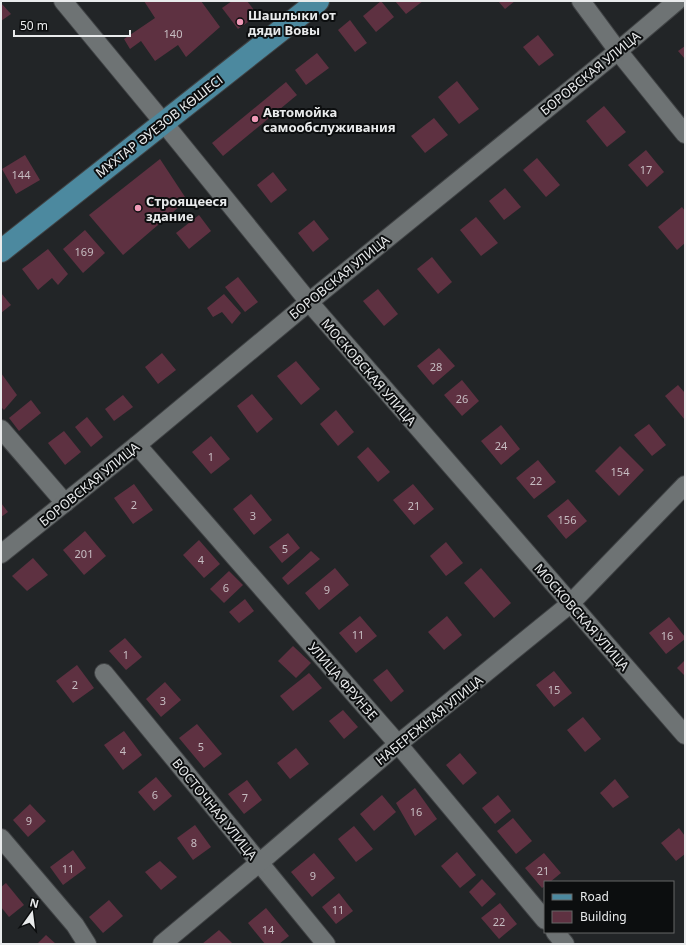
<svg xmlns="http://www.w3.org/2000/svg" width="686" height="945" font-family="'Noto Sans',sans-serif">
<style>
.building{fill:#5e3141}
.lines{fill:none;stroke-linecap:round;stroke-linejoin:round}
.minor-casing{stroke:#404345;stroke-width:20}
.major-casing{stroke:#404345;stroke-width:24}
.minor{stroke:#6e7374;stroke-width:18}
.major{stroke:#4c899f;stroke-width:22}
.poi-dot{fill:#f09ab7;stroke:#0c0e0f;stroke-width:1.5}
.labels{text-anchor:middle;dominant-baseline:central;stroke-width:4;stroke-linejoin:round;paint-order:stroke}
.number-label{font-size:11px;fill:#c6bcc1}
.poi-label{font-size:13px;font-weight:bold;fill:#e9ebec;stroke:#0c0e0f;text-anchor:start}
.street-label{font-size:13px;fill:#e9ebec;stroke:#0c0e0f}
</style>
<rect width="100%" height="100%" fill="#222527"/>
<g class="building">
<polygon points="144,1 201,1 220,27 186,57 178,45 155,61 141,41 130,49 124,39 155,18"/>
<polygon points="232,1 247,1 258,15 238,29 222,8"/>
<polygon points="381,1 394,17 376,32 363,16"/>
<polygon points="395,1 423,1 406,14"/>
<polygon points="498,1 515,1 505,9"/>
<polygon points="1,3 11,14 1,21"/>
<polygon points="350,20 367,43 355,52 338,30"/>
<polygon points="538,35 554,55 539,66 523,47"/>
<polygon points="685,46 685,59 678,51"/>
<polygon points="317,53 329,68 306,85 295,70"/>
<polygon points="457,81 479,109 459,124 438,97"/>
<polygon points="286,82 297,95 223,156 212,143"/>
<polygon points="604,106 626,132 607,147 586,121"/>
<polygon points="434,118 448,135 425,153 411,136"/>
<polygon points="646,150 664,172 647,187 628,165"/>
<polygon points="25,155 40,180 16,194 2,169"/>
<polygon points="537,158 560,185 546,197 523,170"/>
<polygon points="160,159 187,200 123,255 89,215"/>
<polygon points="273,172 287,190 271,203 257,185"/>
<polygon points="505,188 521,207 504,220 489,201"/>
<polygon points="682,207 685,211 685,243 677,250 658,227"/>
<polygon points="199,215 211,231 189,249 176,233"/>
<polygon points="476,217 498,243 481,256 460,230"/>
<polygon points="314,220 329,239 313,252 298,233"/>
<polygon points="85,230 105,253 83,273 63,249"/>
<polygon points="48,249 68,274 58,285 52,278 38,290 22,269"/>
<polygon points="432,257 452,282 438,294 417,269"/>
<polygon points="238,277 258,302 245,312 225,287"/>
<polygon points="378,289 398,314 384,326 363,301"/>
<polygon points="1,293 11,305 1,313"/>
<polygon points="224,294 241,313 232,324 222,312 213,317 207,308"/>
<polygon points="439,348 455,366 433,385 417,366"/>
<polygon points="162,353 176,370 158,384 145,367"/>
<polygon points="296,361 320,389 301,405 277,376"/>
<polygon points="1,373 17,395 4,410 1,407"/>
<polygon points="462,380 479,401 462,416 444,395"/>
<polygon points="678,385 685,393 685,420 665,396"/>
<polygon points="252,394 273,419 257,433 237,406"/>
<polygon points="123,395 133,407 114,421 105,409"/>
<polygon points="31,400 41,413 19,431 9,418"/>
<polygon points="336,410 354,432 338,446 320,424"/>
<polygon points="87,417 103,437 91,447 75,427"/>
<polygon points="649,424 666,445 652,456 634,435"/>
<polygon points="501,425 520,449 501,465 481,441"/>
<polygon points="64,431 81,452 65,465 48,443"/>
<polygon points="211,436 230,459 211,474 192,452"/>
<polygon points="620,446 644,470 619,496 595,471"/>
<polygon points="368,447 390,472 378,482 357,457"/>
<polygon points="538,460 556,482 534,499 516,478"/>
<polygon points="134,484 153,510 133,524 114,498"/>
<polygon points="413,484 434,509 414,525 393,500"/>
<polygon points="251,494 272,520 254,535 233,509"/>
<polygon points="568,499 587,521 566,539 547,516"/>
<polygon points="1,503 8,512 1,517"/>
<polygon points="85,531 106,556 84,575 63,550"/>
<polygon points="288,533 300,548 282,563 269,547"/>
<polygon points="199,540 220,564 204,578 183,555"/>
<polygon points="446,542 463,563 446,576 430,556"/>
<polygon points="311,551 320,559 288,585 282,578"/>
<polygon points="33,558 48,575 27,591 12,576"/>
<polygon points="335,568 349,585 319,610 305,593"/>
<polygon points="481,568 511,603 494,618 464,583"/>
<polygon points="229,571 243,585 224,603 210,589"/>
<polygon points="245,599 254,611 239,623 229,612"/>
<polygon points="360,616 377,636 356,653 339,633"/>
<polygon points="447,616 462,635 444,650 428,632"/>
<polygon points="669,617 685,637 685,639 666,654 649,633"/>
<polygon points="125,638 142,657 126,670 109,651"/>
<polygon points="293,646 311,663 296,678 278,661"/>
<polygon points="685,660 685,676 677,668"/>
<polygon points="77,665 94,688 73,703 56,681"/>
<polygon points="387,669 404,691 391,702 373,680"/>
<polygon points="554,671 572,693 554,707 536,685"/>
<polygon points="309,673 322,688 293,711 280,696"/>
<polygon points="165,682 181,700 161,717 146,699"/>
<polygon points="343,710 358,727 344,739 329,721"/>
<polygon points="583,717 601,739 585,752 567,730"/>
<polygon points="197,724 222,754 204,768 179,738"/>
<polygon points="124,731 142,755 123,770 104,745"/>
<polygon points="296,748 309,764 290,779 277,763"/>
<polygon points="460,753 477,773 463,785 446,765"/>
<polygon points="156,777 172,796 154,811 138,792"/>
<polygon points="615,779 629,797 613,808 600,793"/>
<polygon points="247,780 262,800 244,814 228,794"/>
<polygon points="415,788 437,819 415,836 396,803"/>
<polygon points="382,795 396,812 374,831 360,814"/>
<polygon points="498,795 511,811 495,824 482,808"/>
<polygon points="30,804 46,821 28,837 13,820"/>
<polygon points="513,818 532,841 516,854 497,831"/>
<polygon points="195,825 211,847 193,860 177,838"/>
<polygon points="354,826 373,849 356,862 338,839"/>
<polygon points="679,828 685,836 685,854 676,861 661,843"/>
<polygon points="73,850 86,868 63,885 50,867"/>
<polygon points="457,852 476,875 460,888 441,866"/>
<polygon points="314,853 335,878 312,897 291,872"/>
<polygon points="544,853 561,873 550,882 545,882 545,886 542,888 525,868"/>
<polygon points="160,861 177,877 161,890 145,872"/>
<polygon points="482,879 496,894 482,907 469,892"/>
<polygon points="6,883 24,905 9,917 1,907 1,887"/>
<polygon points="339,893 353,911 336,924 322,907"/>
<polygon points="109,900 123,916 103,933 89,917"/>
<polygon points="500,903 517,924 499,939 481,918"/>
<polygon points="266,908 289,936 279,944 265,944 248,923"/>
<polygon points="219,930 233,944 202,944"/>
<polygon points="46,935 56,944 37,944"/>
</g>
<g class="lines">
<defs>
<g id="minor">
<polyline points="63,1 163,122 309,302 685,735"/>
<polyline points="581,1 618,51 685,134"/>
<polyline points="1,429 65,503"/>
<polyline points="137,445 398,744 545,920"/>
<polyline points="1,554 137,445 309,302 618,51 677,1"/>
<polyline points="104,673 326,944"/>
<polyline points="1,838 75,925 87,944"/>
<polyline points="555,932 565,944"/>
<polyline points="162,944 259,863 398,744 570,604 685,485"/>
</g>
<polyline id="major" points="1,251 318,1"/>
</defs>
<use href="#minor" class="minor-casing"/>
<use href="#major" class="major-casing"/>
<use href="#minor" class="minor"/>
<use href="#major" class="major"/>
</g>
<g class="poi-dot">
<circle cx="240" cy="22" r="4"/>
<circle cx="255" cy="119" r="4"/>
<circle cx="138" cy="208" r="4"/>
</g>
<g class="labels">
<g class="number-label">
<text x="173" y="33">140</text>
<text x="646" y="169">17</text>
<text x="21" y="174">144</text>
<text x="84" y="251">169</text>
<text x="436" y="366">28</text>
<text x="462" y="398">26</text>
<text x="501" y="445">24</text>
<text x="211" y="456">1</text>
<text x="620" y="471">154</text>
<text x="536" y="480">22</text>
<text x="134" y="504">2</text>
<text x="414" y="505">21</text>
<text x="253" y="515">3</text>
<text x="567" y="519">156</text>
<text x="285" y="548">5</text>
<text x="84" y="553">201</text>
<text x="201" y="559">4</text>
<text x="226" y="587">6</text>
<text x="327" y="589">9</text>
<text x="358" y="634">11</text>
<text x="667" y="635">16</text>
<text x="126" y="654">1</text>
<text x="75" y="684">2</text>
<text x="554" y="689">15</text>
<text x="163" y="700">3</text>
<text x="201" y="746">5</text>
<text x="123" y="750">4</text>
<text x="155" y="794">6</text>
<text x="245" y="797">7</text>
<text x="416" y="811">16</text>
<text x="29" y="820">9</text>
<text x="194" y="842">8</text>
<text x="68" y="868">11</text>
<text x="543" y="870">21</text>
<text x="313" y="875">9</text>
<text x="338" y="909">11</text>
<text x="499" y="921">22</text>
<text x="268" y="929">14</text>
</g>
<g class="poi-label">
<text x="248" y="15">Шашлыки от<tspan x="248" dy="15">дяди Вовы</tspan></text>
<text x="263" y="112">Автомойка<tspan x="263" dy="15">самообслуживания</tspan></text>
<text x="146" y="201">Строящееся<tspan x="146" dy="15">здание</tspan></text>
</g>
<g class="street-label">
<text transform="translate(590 73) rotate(-39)">БОРОВСКАЯ УЛИЦА</text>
<text transform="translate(159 126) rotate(-38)">МҰХТАР ӘУЕЗОВ КӨШЕСІ</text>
<text transform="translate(339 277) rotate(-39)">БОРОВСКАЯ УЛИЦА</text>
<text transform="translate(369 372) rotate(49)">МОСКОВСКАЯ УЛИЦА</text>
<text transform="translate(89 484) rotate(-39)">БОРОВСКАЯ УЛИЦА</text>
<text transform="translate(582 617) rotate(49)">МОСКОВСКАЯ УЛИЦА</text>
<text transform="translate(343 681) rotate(49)">УЛИЦА ФРУНЗЕ</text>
<text transform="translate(429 720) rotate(-39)">НАБЕРЕЖНАЯ УЛИЦА</text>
<text transform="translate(215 809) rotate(51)">ВОСТОЧНАЯ УЛИЦА</text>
</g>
</g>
<rect width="686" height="945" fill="none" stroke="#e9ebec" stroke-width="4"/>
<rect x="544" y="881" width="130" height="52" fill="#0c0e0f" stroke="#646667"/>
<rect x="552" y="894" width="20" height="6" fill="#4c899f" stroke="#646667"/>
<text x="580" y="901" font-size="12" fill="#e9ebec">Road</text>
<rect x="552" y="911" width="20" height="12" fill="#5e3141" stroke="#646667"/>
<text x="580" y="921" font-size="12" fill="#e9ebec">Building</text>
<g transform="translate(32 913) rotate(14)" stroke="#0c0e0f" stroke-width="3" paint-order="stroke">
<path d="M0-3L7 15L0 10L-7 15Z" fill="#e9ebec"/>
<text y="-6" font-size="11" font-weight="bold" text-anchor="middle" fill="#e9ebec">N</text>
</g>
<path d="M14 30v6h116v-6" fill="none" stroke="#e9ebec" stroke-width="2"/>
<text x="20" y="30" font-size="12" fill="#e9ebec" stroke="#0c0e0f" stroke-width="3" paint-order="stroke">50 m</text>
</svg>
